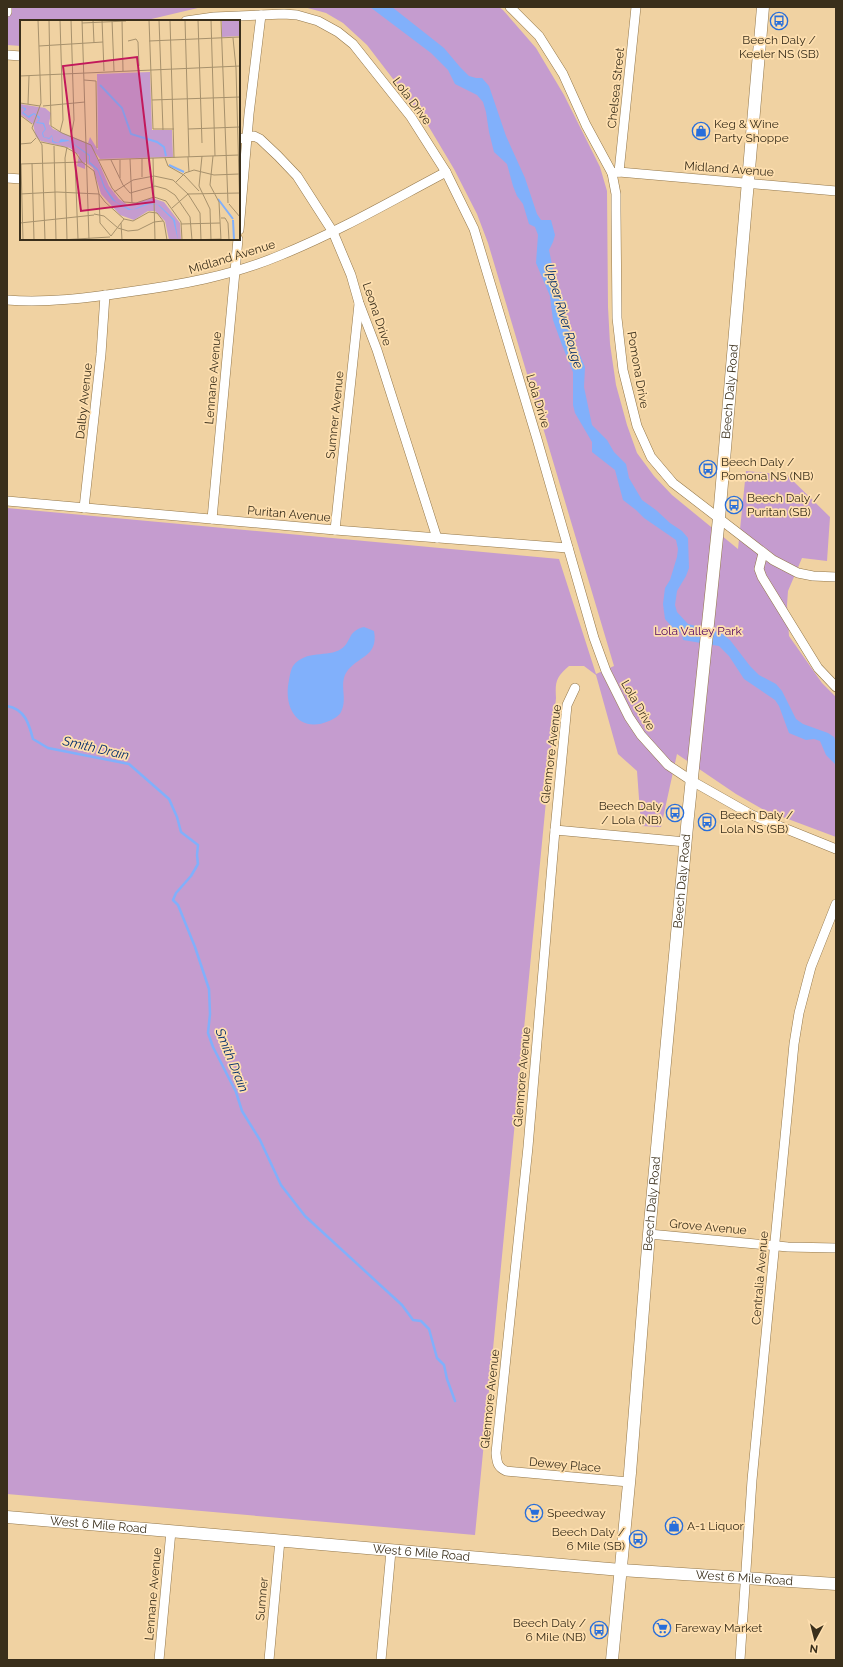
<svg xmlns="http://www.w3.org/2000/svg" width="843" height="1667" font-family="Raleway,sans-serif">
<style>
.green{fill:#c59ccf}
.water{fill:#81b0fb}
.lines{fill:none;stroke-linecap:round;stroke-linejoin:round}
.stream{stroke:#81b0fb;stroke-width:2.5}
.minor-casing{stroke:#93774a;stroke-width:10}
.major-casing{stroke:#93774a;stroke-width:13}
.minor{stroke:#fff;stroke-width:9}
.major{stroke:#fff;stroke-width:12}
.labels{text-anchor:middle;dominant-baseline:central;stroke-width:3.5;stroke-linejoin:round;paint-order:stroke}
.poi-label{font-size:12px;fill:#3a2f1b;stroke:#fedfaf;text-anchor:start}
.street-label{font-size:12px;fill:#3a2f1b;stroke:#fedfaf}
.park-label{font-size:12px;fill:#510461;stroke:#fedfaf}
.water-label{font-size:13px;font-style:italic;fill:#032e6d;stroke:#fedfaf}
.inset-river{fill:none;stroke:#81b0fb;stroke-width:2}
.inset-road{fill:none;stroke:#a7916c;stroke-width:1}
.view{fill:#c2185b;fill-opacity:0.15;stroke:#c2185b;stroke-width:2}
.inset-edge{fill:none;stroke:#3a2f1b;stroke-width:2}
</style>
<rect width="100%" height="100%" fill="#f0d2a2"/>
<g class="green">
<polygon points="7,7 211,7 202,7 143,21 21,21 21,46 7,45"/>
<path d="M304,7H499L503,10L536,48L564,95L600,167L607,191L608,307L610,344L616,385L627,425L637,453L654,476L672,495L738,549L746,471L787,475L830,517L827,561L802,558L788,591L787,605L789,636L822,683L836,697V837L764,810L736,794L677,754L661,827L641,826L637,771L618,754L596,675L584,666H569C556,677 555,682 556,698L475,1535L7,1494V508L559,559L596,674L614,666L488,243L477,214L454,169L426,122L367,45L343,23L326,13Z"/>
</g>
<g class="water">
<polygon points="370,7 392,7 444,48 460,67 469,76 476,78 482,78 489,86 506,136 525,178 537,214 541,220 551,220 555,235 553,242 549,250 554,274 566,306 567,325 585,367 584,387 592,425 607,440 614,452 626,464 629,478 642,500 656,510 670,523 682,531 688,538 689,568 686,576 677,591 675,605 677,612 688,624 721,633 730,640 750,666 759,675 776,684 782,691 796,719 803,724 828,733 834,737 836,742 836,765 826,755 820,741 814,739 806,740 789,733 779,706 775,700 744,679 729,656 719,646 683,640 682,633 675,630 665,619 663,604 665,588 670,580 677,557 678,549 676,540 644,518 636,510 623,500 615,470 592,452 592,442 575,413 573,405 573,372 562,345 553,320 550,296 536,263 538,235 535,227 529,224 523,204 517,196 513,186 507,164 494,152 489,132 486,112 483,102 477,95 455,84 448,70 431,53"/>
<path d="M364,627L374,631C379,658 356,656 346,673C339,685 348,699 341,712C339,716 334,719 329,721C302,733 285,713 288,686C289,681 290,671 293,666C306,649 328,658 341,649C352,642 347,631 364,627Z"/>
</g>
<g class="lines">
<path class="stream" d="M7,706C25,709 29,724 33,739L48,748L129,764L169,799L177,817L181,832L198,845L197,855L198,864L191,876L176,893L173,900L178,905L195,947L209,989L210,1014L208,1033L213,1047L236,1092L242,1111L260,1140L281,1185L305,1216L402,1305L413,1320L421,1321L429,1329L437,1358L444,1365L447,1379L455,1401"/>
<defs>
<g id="minor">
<polyline points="510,7 539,36 563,74 586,125 612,173 616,194 616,211 617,318 623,370 637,426 651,457 673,483 773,560 798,573 813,576 836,577"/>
<polyline points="7,12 7,7"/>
<polyline points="186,21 214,17 284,14 297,15 318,21 338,32 353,44 411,117 446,172 474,229 537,439 594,638 606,671 629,717 641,735 668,765 692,781 752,815 836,849"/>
<polyline points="7,55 21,56"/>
<polyline points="239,139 254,136 260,139 278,156 297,176 333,232 351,275 359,303 377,350 437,538"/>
<polyline points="619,172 636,7"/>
<polyline points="612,173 619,172 836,191"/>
<polyline points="7,178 21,179"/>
<polyline points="239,230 249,114 261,15"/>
<path d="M7,300C47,303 88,298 128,292C180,285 231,276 281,255C338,232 391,201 446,172"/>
<polyline points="7,501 335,530 568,548"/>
<polyline points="84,508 101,354 105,295"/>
<polyline points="212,519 238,239"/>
<polyline points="335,530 359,304"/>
<polyline points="763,553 759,569 762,577 818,668 836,687"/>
<path d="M575,688L567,705L555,830L528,1147L496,1453C497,1462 497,1467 506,1471L629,1482"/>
<polyline points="555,830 686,842"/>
<polyline points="649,1234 788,1247 836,1248"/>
<polyline points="159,1660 171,1531"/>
<polyline points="269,1660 280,1540"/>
<polyline points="381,1660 391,1551"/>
<polyline points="740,1660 752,1480 794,1044 799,1013 811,967 836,904"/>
</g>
<g id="major">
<path id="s1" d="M7,1517L621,1570L836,1584"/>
<path id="s2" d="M612,1660L630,1473L649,1234L688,816L719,518L763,7"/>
</g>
</defs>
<use href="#minor" class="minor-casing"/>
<use href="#major" class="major-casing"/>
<use href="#minor" class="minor"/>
<use href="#major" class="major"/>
</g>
<defs>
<symbol id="bus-ring" viewBox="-11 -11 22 22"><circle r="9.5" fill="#fedfaf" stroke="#286eda" stroke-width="1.5"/><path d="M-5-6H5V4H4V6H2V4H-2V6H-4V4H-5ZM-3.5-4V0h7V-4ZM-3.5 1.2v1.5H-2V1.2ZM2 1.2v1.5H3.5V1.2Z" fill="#286eda"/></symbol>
<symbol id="shop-ring" viewBox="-11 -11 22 22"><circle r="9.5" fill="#fedfaf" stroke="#286eda" stroke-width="1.5"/><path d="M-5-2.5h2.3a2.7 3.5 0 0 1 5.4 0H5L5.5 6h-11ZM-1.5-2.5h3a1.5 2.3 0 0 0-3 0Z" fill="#286eda"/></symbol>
<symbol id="supermarket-ring" viewBox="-11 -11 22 22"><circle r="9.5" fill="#fedfaf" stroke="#286eda" stroke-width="1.5"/><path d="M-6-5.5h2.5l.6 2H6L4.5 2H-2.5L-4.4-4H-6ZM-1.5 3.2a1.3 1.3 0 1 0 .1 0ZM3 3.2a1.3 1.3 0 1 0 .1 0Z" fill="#286eda"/></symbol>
</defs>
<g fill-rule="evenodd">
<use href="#bus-ring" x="769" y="11" width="20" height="20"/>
<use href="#shop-ring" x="691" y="121" width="20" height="20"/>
<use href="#bus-ring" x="698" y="459" width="20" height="20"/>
<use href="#bus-ring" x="724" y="495" width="20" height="20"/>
<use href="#bus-ring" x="665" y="803" width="20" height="20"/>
<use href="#bus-ring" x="697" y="812" width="20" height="20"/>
<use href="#supermarket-ring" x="524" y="1503" width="20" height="20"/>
<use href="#shop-ring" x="664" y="1516" width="20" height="20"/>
<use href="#bus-ring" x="628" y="1529" width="20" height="20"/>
<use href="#supermarket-ring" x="652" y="1618" width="20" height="20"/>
<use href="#bus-ring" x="589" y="1620" width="20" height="20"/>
</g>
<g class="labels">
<g class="poi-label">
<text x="779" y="40" text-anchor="middle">Beech Daly /<tspan x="779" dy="14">Keeler NS (SB)</tspan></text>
<text x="714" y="124">Keg &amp; Wine<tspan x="714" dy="14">Party Shoppe</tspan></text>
<text x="721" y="462">Beech Daly /<tspan x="721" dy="14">Pomona NS (NB)</tspan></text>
<text x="747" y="498">Beech Daly /<tspan x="747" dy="14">Puritan (SB)</tspan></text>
<text x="662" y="806" text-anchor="end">Beech Daly<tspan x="662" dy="14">/ Lola (NB)</tspan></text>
<text x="720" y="815">Beech Daly /<tspan x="720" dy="14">Lola NS (SB)</tspan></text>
<text x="547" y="1513">Speedway</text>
<text x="687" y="1526">A-1 Liquor</text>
<text x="625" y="1532" text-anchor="end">Beech Daly /<tspan x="625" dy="14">6 Mile (SB)</tspan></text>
<text x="586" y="1623" text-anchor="end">Beech Daly /<tspan x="586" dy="14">6 Mile (NB)</tspan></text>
<text x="675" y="1628">Fareway Market</text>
</g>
<g class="street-label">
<text transform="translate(616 88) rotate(-84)">Chelsea Street</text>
<text transform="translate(412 101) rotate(53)">Lola Drive</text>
<text transform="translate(729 169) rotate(4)">Midland Avenue</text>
<text transform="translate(232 257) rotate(-17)">Midland Avenue</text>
<text transform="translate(377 314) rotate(71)">Leona Drive</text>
<text transform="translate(638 370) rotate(80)">Pomona Drive</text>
<text transform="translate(213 378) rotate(-85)">Lennane Avenue</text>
<text stroke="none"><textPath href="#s2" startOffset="1274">Beech Daly Road</textPath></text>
<text transform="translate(84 401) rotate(-84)">Dalby Avenue</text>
<text transform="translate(538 401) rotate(73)">Lola Drive</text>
<text transform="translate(335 415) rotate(-84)">Sumner Avenue</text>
<text transform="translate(289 514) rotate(5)">Puritan Avenue</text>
<text transform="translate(638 705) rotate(60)">Lola Drive</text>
<text transform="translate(551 754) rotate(-83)">Glenmore Avenue</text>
<text stroke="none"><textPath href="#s2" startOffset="782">Beech Daly Road</textPath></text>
<text transform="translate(522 1077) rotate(-85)">Glenmore Avenue</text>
<text stroke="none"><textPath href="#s2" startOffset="458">Beech Daly Road</textPath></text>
<text transform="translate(708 1227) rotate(5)">Grove Avenue</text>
<text transform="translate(760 1278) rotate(-85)">Centralia Avenue</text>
<text transform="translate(490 1399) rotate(-84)">Glenmore Avenue</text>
<text transform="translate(565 1465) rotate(5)">Dewey Place</text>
<text stroke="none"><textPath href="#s1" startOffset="92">West 6 Mile Road</textPath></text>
<text stroke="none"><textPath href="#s1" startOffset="416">West 6 Mile Road</textPath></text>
<text stroke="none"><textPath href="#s1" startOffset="740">West 6 Mile Road</textPath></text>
<text transform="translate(153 1594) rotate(-85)">Lennane Avenue</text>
<text transform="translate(262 1599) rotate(-85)">Sumner</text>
</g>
<g class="park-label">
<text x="698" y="631">Lola Valley Park</text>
</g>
<g class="water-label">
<text transform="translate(564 316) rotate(74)">Upper River Rouge</text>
<text transform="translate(96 748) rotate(13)">Smith Drain</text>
<text transform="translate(232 1060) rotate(68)">Smith Drain</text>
</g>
</g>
<g transform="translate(20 20)">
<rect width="220" height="220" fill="#f0d2a2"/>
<path d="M202,0H220V16L202,17ZM130,52L132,110H152L153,137L80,139L74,131L89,166L99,179L108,185L132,178L144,182L160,203L161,220H149L145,201L135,191H128L114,200L100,195L81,174L73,148L65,142V149L57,146L59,135L50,128L21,121L16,117L13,104L0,94V84L25,88L31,93L29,104L33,109L68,123L70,117L78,130L77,54Z" fill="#c59ccf"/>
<path d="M0,87L6,88V90L3,92L8,96L14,93L20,97L19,101L17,102L24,103L26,109L23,113L24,117L29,118L32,115L33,121L38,123L41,119L48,120L70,135V142L78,149L85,167L96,182L112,190L128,183L139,185L155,200L158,220L153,200L138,185L129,184L116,189L109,190L92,180L84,168L78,151L69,143V136L49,121L36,123L32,122V116L29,119L23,117L22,113L25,109L23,104L16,103L19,99L14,94L9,98L2,93L5,89Z" fill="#81b0fb"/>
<path class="inset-river" d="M80,65L102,88L111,114L137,122L144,127L146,136M149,145L164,152M198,179L213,199M213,200L214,220"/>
<path class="inset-road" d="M18,0L21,83L12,108L22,125L25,220M29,0L31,106L42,113L71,125L92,168L104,182L116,183L134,177L146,181L161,202L162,220M62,0L69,220M73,0L74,23M82,0L84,51M92,0L94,51M102,0L103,51M129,0L133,109H154M139,0L143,110M150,0L154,138M165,0L169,137M178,0L182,123M191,0L195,136M201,0L208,183M62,3L106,1M213,18L216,48L220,195M108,21L116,19L118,22L119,46M129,21L220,17M19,26L83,22M0,56L220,46M64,60L76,61L77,128M132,80L220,77M0,83L20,86M8,84L9,56M23,86L65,82M0,95L12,104M168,109L220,107M40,112L43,100L40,0M51,117L54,100L51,0M21,122L45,127L56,133L62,142L74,151L79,174L85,182L104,199L113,201L129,192L137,193L144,202L147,220M0,124L11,123L16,118M34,126L36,220M182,136L179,166L190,189L191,220M193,136L190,165L199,182L201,220M168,137L169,152M133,138L135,220M145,138L148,146L164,155L179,171M110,139L112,183M122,139V157M79,140L219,135M91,140L103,165L110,173L135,166L146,169L155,175L170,197L172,220M100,140V158M55,141L58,219M12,143L14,220M0,144L62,142M1,144L3,220M156,162L165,153L174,150L194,155L219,154M94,172L113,160L134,156L153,160L168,174L220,173M0,174L37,172L79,174M79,174L80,203L91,216M209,184L220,197M152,188L168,174L180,193L181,220M74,194L84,196L98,208L108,211L118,210L134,202L143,201M201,198H205L208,203L209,220M0,203L74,195M101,203L102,220M161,204L200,203M91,216L104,199M40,220L90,217M47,220L45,138L47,127M169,220L201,219"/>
<path class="view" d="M117,37L134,182L61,191L43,46Z"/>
<rect width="220" height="220" class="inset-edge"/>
</g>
<rect width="843" height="1667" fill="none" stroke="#3a2f1b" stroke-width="16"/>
<g transform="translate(815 1639) rotate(187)" stroke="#fedfaf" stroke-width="3" paint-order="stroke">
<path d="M0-3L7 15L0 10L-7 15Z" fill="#3a2f1b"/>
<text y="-6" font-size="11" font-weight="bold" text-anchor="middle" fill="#3a2f1b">N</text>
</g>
</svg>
